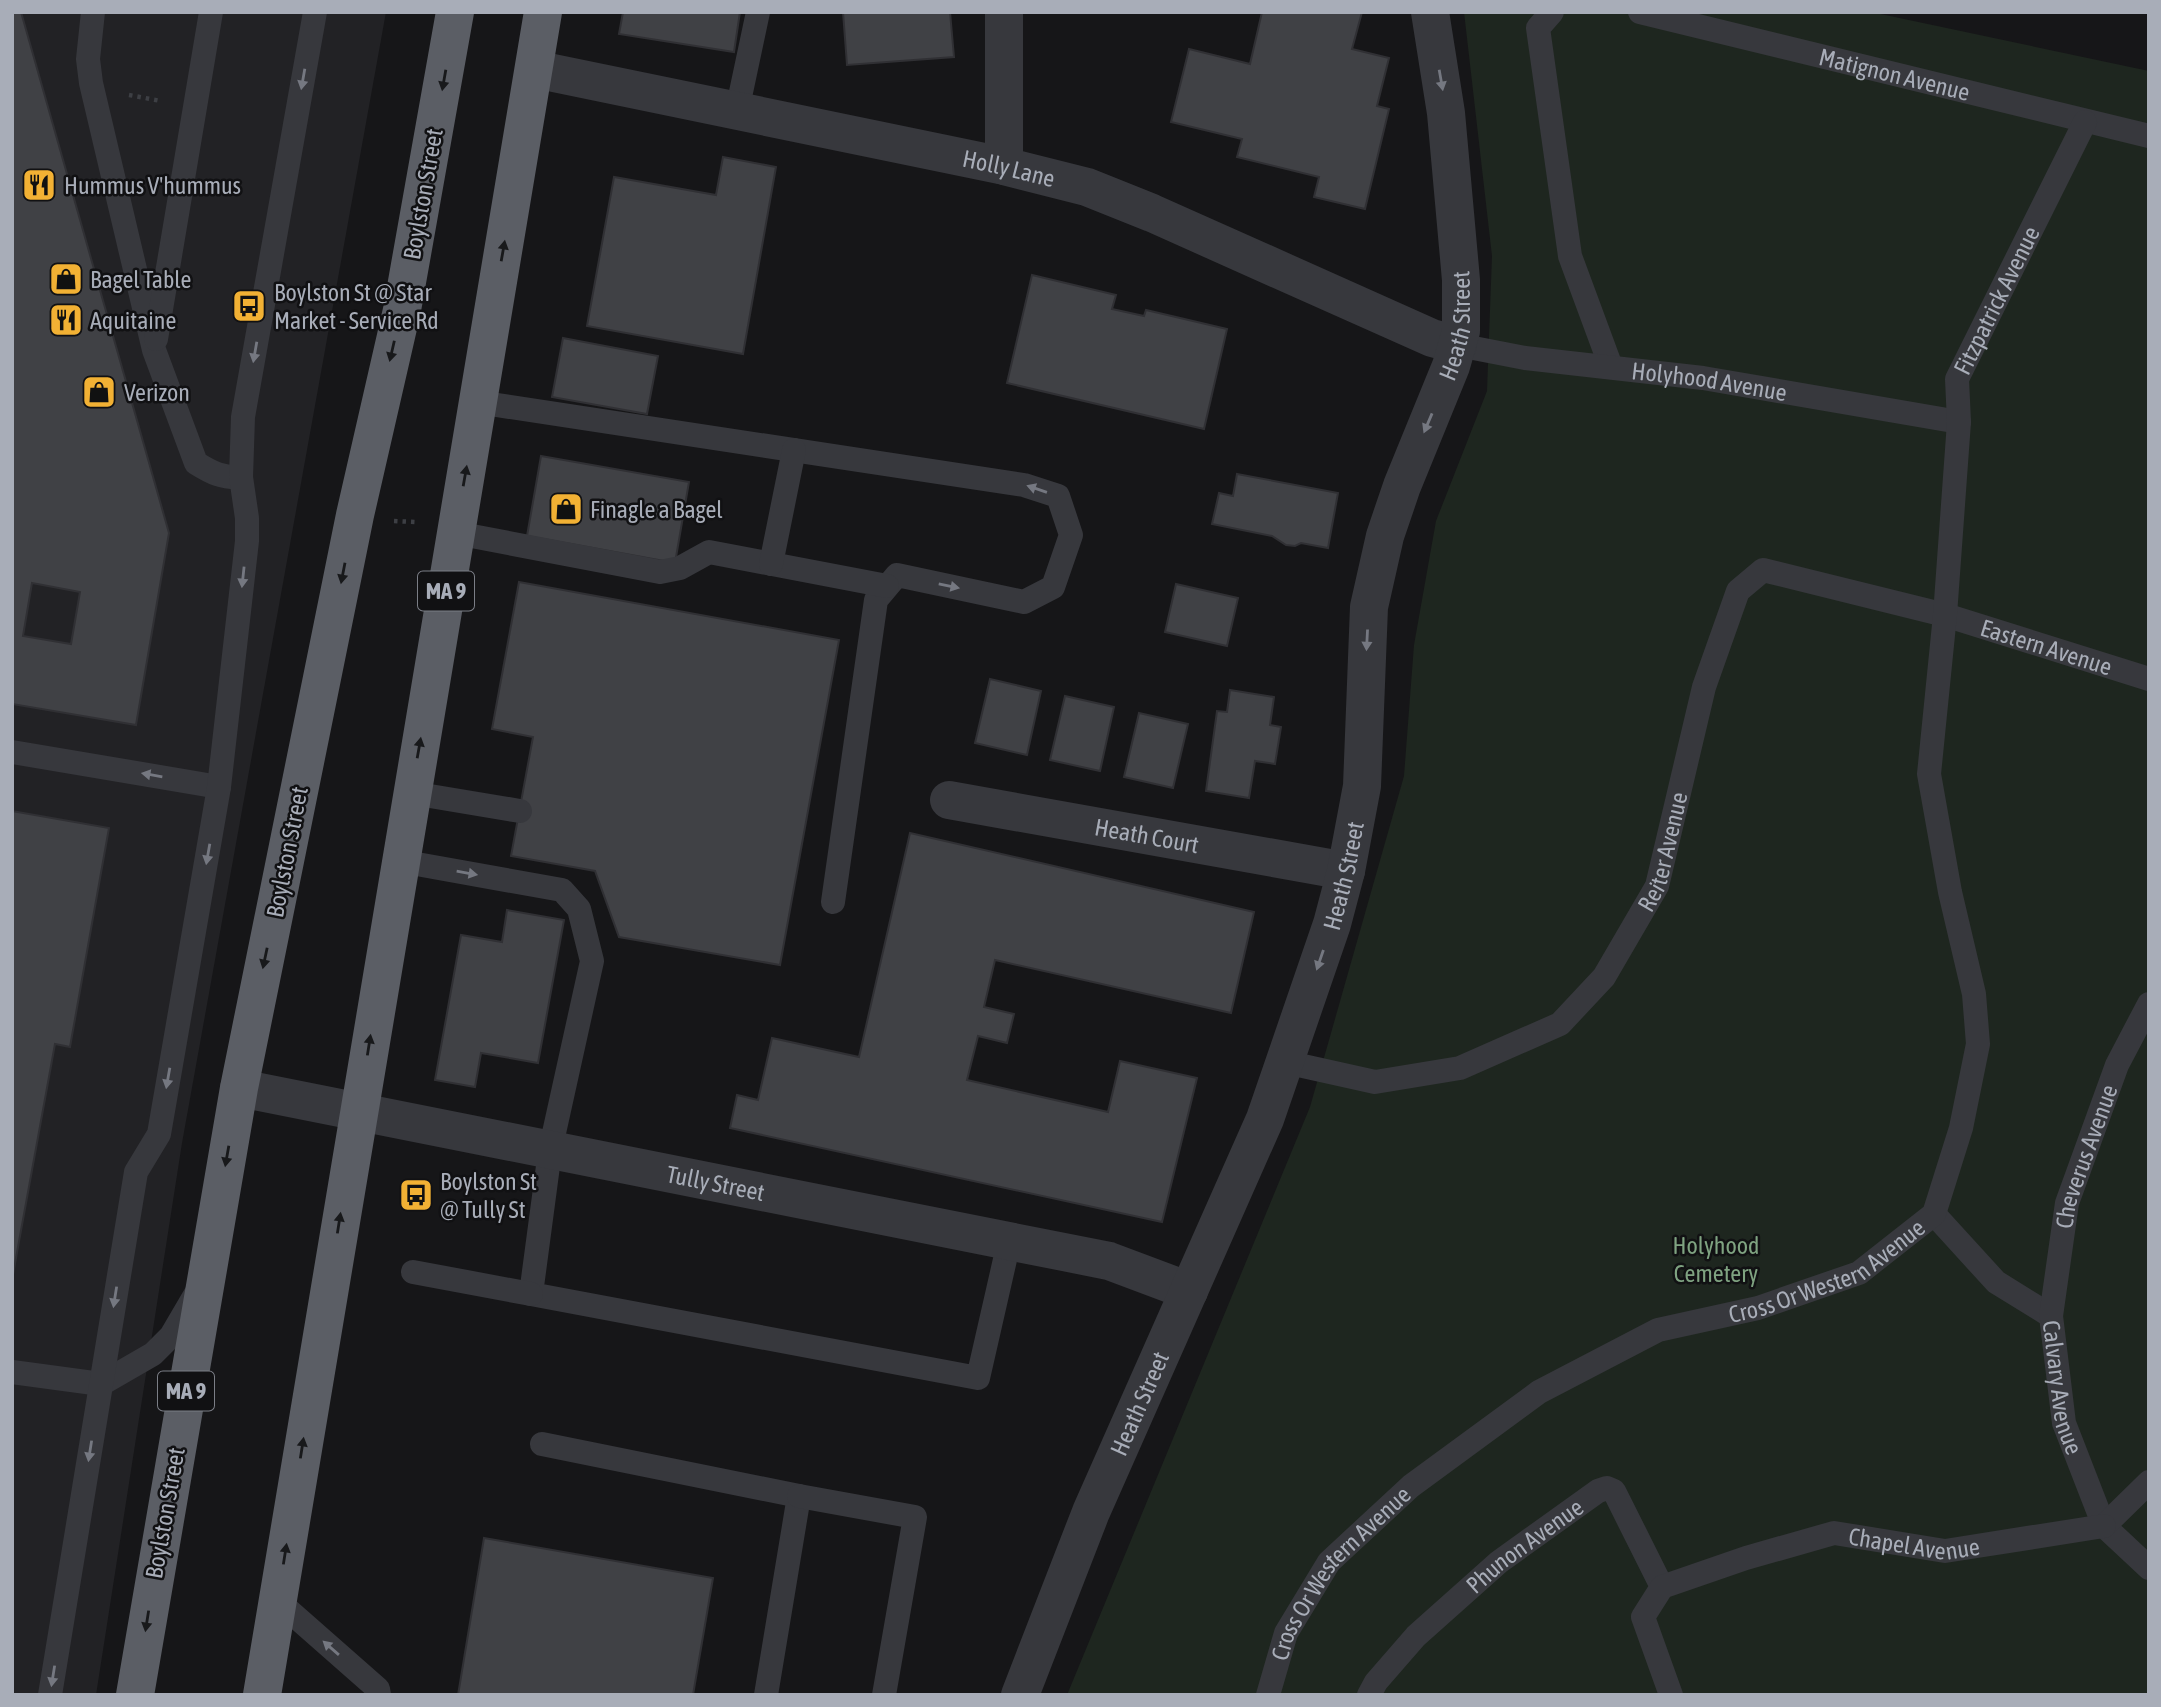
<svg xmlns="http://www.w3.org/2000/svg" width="2161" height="1707" font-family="'Asap Condensed',sans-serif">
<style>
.built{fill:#222225}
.green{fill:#1e261f}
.building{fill:#404145;stroke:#303034;stroke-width:2;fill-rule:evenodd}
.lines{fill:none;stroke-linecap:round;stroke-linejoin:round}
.path{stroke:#3d3f44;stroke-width:4.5;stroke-dasharray:3.5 5;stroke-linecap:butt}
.service{stroke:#37383d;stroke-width:24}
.minor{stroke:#37383d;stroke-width:38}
.tertiary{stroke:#37383d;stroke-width:38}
.trunk{stroke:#5b5e65;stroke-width:38}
.oneway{fill:#757881}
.oneway2{fill:#18191b}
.labels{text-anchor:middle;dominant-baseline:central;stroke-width:5;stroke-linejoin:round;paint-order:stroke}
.shield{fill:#111113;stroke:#7b7e86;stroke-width:2}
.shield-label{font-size:23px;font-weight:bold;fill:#a8adb8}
.street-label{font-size:24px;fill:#a8adb8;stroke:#111113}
.poi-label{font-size:24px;fill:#a8adb8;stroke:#111113;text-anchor:start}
.park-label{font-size:24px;fill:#7fa381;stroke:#111113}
</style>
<rect width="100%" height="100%" fill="#161618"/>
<polygon class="built" points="12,12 386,12 182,1143 96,1695 12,1695"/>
<polygon class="green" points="1464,12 1871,12 2149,71 2149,1695 1067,1695 1310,1107 1404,776 1414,645 1436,521 1487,391 1492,256"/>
<g class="building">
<path d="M12,12H21L169,533L136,725L12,704ZM32,583L80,592L71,644L23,636Z"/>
<polygon points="623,12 740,12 734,52 619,34"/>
<polygon points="843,12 950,12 954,57 847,65"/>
<polygon points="1262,12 1362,12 1352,49 1389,58 1377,106 1389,109 1365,209 1314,197 1319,177 1237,157 1242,139 1171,122 1189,49 1250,64"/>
<polygon points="723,157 776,167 743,354 587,326 614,177 716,195"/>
<polygon points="1032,275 1116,295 1112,309 1144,316 1146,310 1227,329 1204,429 1007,383"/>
<polygon points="563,338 658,356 647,414 552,397"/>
<polygon points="541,456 689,482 675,563 527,536"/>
<polygon points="1237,474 1338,493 1328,548 1301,543 1295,546 1286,545 1272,536 1212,524 1219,493 1233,496"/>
<polygon points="519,582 839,640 780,965 619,937 595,871 511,856 533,737 492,729"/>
<polygon points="1176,584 1238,598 1227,646 1165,632"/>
<polygon points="990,679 1041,691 1027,755 975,743"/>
<polygon points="1230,690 1274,697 1270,725 1281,727 1275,764 1255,761 1249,798 1206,791 1217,711 1227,712"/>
<polygon points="1065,696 1114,707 1100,771 1050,760"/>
<polygon points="1139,713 1188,724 1173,788 1124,777"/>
<polygon points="12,811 109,828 70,1047 55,1044 12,1280"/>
<polygon points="910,833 1254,912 1231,1013 995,960 984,1007 1014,1014 1007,1043 978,1036 967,1080 1108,1112 1120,1061 1197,1078 1162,1222 730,1128 737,1095 758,1100 772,1038 859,1057"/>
<polygon points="507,910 564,920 538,1063 481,1053 475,1087 435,1080 461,935 502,942"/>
<polygon points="484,1538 713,1578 693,1695 458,1695"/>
</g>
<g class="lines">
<g class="path">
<polyline points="129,95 161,101"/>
<polyline points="394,521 415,522"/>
</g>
<g class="service">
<path d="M93,12L88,59L91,83L154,350L196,463C212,473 222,478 241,477"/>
<polyline points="1552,12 1538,28 1570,256 1611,367"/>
<path id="s1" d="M1640,12L2149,136"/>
<polyline points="737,111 758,12"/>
<polyline points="156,339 211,12"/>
<path id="s2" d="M1458,345L1525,358L1703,378L1959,422"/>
<polyline points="477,402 1024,485 1058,496 1071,535 1053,587 1024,602 897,575 876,600 833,902"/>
<polyline points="456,533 660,572 680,568 709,552 887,586"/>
<polyline points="771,564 794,450"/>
<polyline points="12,752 219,787"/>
<polyline points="412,793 520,811"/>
<polyline points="400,861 562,890 579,909 592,961 550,1151 531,1294 978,1378 1009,1242"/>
<path id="s3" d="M1285,1062L1375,1082L1460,1068L1560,1024L1604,977L1657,886L1704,687L1738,591L1763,570L1945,615L2149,679"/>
<path id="s4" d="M1934,1214L1996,1282L2051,1316L2064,1423L2104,1526L2149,1568"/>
<polyline points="413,1272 531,1294"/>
<path id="s5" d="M2051,1316L2067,1203L2117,1065L2149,1004"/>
<polyline points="12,1372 101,1384 153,1354 171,1336 195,1295"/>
<polyline points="542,1444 799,1496 766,1695"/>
<polyline points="799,1496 915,1517 884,1695"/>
<polyline points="2104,1526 2149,1482"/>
<polyline points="278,1601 378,1689 379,1695"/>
<polyline points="50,1695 136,1172 159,1134 219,787 247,541 247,518 241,477 243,417 315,12"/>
<path id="s6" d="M1268,1695L1286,1633L1329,1562L1411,1486L1539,1392L1658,1330L1758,1308L1859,1273L1934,1214L1961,1128L1978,1044L1974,994L1950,892L1929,774L1945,615L1959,422L1957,379L2085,122"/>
<path id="s7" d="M1369,1695L1376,1682L1416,1636L1499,1562L1598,1491L1607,1488L1614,1491L1662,1587"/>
<path id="s8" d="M1671,1695L1643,1617L1662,1587L1746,1558L1834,1533L1945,1551L2104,1526"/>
</g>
<g class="minor">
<path id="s9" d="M534,69L1004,166L1087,187L1152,213L1432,338L1458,345"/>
<polyline points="1004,166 1004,12"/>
<path id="s10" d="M949,800L1346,871"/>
<path id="s11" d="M239,1088L1109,1261L1189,1291"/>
</g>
<path class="tertiary" id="s12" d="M1020,1695L1091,1512L1265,1119L1332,924L1346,871L1362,786L1369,607L1385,536L1402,486L1451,366L1461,331V280L1446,113L1430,12"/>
<g class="trunk">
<polyline points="135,1695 239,1088 355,515 402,310 455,12"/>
<polyline points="262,1695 543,12"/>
</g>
</g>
<defs><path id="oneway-solid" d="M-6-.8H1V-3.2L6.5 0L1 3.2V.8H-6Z" transform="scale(1.75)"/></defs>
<g class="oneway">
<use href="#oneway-solid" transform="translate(303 79) rotate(100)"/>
<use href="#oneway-solid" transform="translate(1441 80) rotate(80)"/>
<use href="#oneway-solid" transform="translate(255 352) rotate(100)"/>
<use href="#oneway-solid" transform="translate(1428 423) rotate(113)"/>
<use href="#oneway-solid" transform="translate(1037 489) rotate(-161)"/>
<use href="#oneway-solid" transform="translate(243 577) rotate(96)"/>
<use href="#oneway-solid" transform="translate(949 586) rotate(12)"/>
<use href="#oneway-solid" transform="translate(1367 640) rotate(93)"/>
<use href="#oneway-solid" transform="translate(152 775) rotate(-170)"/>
<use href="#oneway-solid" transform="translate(208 854) rotate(100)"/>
<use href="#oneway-solid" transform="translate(467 873) rotate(10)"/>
<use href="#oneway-solid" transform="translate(1320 960) rotate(109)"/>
<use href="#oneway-solid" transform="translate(168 1078) rotate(100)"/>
<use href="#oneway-solid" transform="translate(115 1297) rotate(99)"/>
<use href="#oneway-solid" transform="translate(90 1451) rotate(99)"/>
<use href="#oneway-solid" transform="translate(331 1648) rotate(-139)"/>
<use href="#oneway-solid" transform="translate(53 1676) rotate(99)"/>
</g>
<g class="oneway2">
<use href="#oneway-solid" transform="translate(444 80) rotate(100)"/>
<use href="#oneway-solid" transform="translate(503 251) rotate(-80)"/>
<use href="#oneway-solid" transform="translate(392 351) rotate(103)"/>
<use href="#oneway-solid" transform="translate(465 476) rotate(-80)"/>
<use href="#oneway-solid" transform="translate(343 573) rotate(101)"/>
<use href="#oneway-solid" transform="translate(419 748) rotate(-80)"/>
<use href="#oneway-solid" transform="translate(265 958) rotate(102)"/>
<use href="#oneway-solid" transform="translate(369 1045) rotate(-81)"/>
<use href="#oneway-solid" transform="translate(227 1156) rotate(100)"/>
<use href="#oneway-solid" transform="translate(339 1223) rotate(-81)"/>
<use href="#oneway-solid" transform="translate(302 1448) rotate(-81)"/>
<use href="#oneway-solid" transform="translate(285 1554) rotate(-81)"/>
<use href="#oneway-solid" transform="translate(147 1621) rotate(99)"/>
</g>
<defs>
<symbol id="restaurant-square" viewBox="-11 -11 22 22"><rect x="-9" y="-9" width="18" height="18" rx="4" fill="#f2b134" stroke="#111113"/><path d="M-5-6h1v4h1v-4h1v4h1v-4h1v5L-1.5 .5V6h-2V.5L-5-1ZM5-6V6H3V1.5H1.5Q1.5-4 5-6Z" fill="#111"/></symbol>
<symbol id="shop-square" viewBox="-11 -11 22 22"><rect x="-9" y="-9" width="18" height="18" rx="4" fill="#f2b134" stroke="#111113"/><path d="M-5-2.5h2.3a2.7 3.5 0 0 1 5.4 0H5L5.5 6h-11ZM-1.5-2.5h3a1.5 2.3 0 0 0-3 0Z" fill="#111"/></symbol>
<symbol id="bus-square" viewBox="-11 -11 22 22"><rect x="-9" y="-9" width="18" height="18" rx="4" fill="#f2b134" stroke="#111113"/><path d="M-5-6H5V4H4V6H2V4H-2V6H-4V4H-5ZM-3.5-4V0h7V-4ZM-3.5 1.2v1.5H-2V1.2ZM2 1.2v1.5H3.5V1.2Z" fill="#111"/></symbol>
</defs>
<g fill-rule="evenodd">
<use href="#restaurant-square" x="20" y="166" width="38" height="38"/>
<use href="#shop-square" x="47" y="260" width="38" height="38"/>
<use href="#bus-square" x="230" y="287" width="38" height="38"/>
<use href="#restaurant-square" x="47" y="301" width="38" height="38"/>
<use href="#shop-square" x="80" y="373" width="38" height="38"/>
<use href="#shop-square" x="547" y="490" width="38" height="38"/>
<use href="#bus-square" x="397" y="1176" width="38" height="38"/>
</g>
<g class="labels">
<g class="shield">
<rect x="418" y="571.5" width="56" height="39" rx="5"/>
<rect x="158" y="1371.5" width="56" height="39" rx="5"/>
</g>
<g class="shield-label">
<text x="446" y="591">MA 9</text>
<text x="186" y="1391">MA 9</text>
</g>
<g class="street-label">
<text stroke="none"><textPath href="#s1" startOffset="262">Matignon Avenue</textPath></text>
<text stroke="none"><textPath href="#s9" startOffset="485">Holly Lane</textPath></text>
<text transform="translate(423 194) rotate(-80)">Boylston Street</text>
<text stroke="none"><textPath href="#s6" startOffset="1792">Fitzpatrick Avenue</textPath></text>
<text stroke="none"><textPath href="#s12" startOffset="1449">Heath Street</textPath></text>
<text stroke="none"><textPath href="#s2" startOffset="254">Holyhood Avenue</textPath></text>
<text stroke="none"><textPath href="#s3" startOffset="1090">Eastern Avenue</textPath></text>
<text stroke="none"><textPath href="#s10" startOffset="201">Heath Court</textPath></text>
<text stroke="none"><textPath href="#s3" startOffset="492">Reiter Avenue</textPath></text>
<text transform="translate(287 852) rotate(-79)">Boylston Street</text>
<text stroke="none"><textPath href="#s12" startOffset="882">Heath Street</textPath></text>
<text stroke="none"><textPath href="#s5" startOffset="164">Cheverus Avenue</textPath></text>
<text stroke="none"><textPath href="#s11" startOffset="486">Tully Street</textPath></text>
<text stroke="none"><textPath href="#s6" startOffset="733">Cross Or Western Avenue</textPath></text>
<text stroke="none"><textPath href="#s4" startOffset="229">Calvary Avenue</textPath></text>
<text stroke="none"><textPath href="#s12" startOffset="315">Heath Street</textPath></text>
<text transform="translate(165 1513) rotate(-80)">Boylston Street</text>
<text stroke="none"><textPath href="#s8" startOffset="380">Chapel Avenue</textPath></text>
<text stroke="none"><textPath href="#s7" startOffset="217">Phunon Avenue</textPath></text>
<text stroke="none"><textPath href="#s6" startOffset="145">Cross Or Western Avenue</textPath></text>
</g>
<g class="poi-label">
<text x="64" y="185">Hummus V'hummus</text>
<text x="90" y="279">Bagel Table</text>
<text x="274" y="292">Boylston St @ Star<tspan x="274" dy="28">Market - Service Rd</tspan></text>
<text x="90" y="320">Aquitaine</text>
<text x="124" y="392">Verizon</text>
<text x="590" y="509">Finagle a Bagel</text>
<text x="440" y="1181">Boylston St<tspan x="440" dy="28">@ Tully St</tspan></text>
</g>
<g class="park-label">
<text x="1716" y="1245">Holyhood<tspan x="1716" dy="28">Cemetery</tspan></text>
</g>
</g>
<rect width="2161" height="1707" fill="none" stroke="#a8adb8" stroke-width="28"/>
</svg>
